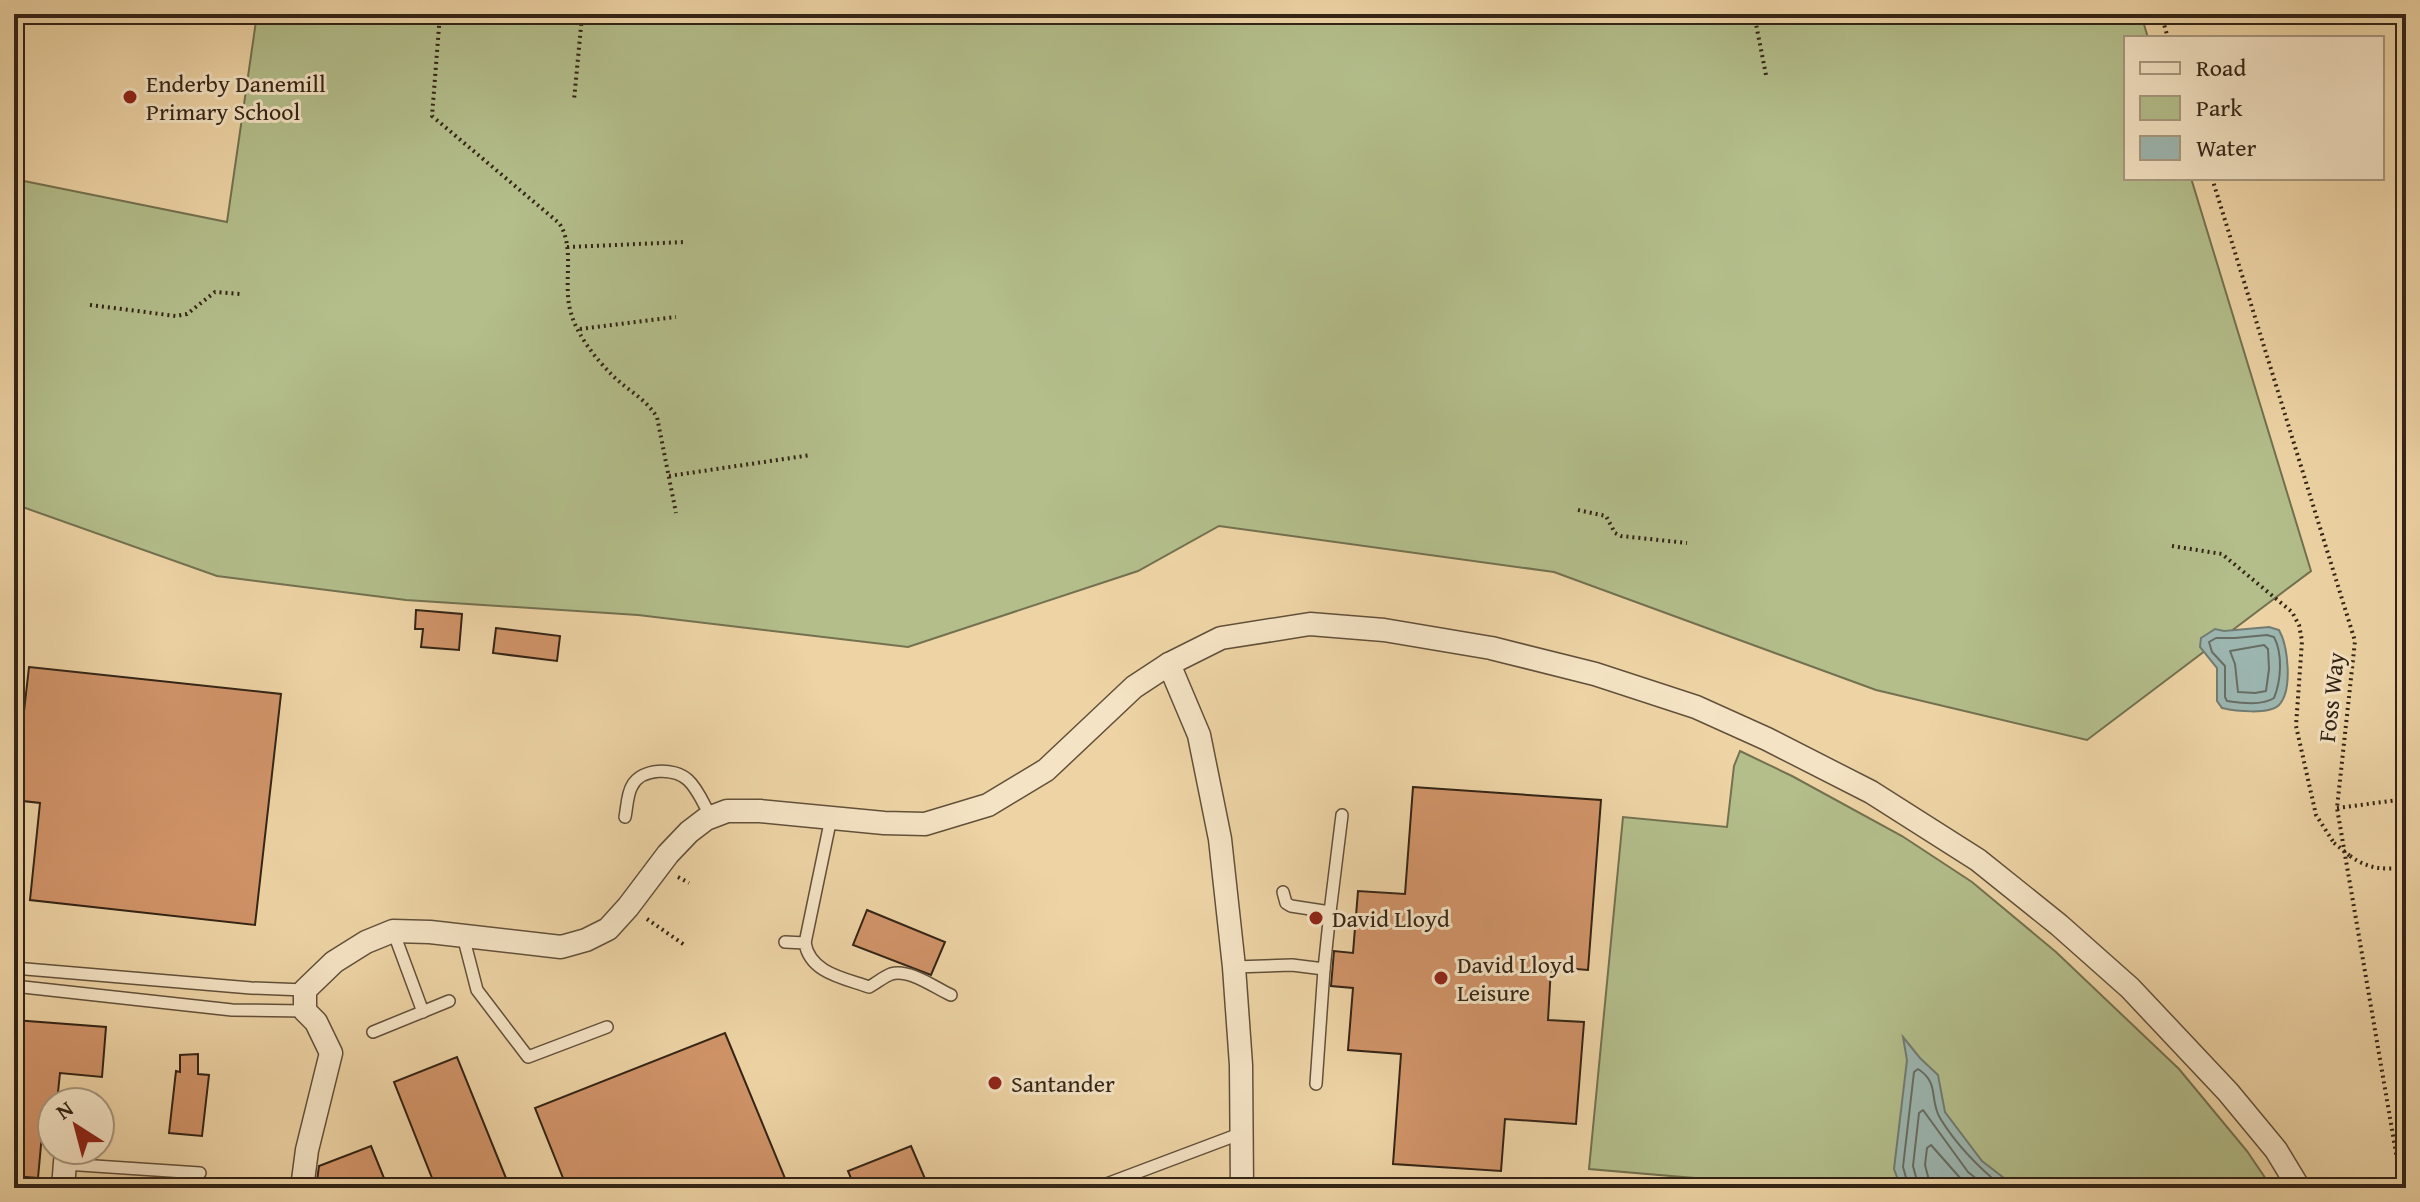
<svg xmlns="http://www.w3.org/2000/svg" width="2420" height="1202" font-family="'Gentium Book Plus',serif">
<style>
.green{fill:#b3be8b;stroke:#737150;stroke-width:2}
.water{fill:#9cb6b0;stroke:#727c72;stroke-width:2}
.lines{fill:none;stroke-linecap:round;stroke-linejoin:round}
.shore{stroke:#686d63;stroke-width:2}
.building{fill:#d19469;stroke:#332416;stroke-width:2}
.service-casing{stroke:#62503a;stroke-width:14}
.minor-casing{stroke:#62503a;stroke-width:25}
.path{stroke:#332416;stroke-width:4;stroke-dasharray:2 4;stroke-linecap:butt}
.service{stroke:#f4e3c4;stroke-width:11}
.minor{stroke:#f4e3c4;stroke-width:22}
.path-bridge{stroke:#332416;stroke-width:4;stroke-dasharray:2 4;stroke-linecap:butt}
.poi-dot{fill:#8f2418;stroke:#f4e3c4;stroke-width:3}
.labels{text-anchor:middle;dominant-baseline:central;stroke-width:6;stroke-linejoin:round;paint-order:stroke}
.poi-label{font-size:24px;fill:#332416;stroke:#f4e3c4;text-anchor:start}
.street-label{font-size:24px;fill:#332416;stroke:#f4e3c4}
</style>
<rect width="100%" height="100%" fill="#eed4a5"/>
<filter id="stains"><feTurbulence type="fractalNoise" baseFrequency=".0025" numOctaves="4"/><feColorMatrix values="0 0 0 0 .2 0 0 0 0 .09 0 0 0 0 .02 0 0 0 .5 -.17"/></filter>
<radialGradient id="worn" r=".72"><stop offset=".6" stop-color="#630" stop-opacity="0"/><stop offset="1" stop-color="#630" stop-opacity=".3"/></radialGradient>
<g class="green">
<polygon points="257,14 1463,14 1464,16 1465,14 2141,14 2148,38 2126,38 2126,178 2191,178 2311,571 2087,740 1876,690 1554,572 1219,526 1138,571 908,647 638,615 406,600 217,576 14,504 14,179 227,222"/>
<polygon points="1740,751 1792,776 1902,836 1972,882 2056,952 2179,1069 2247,1151 2272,1188 1693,1188 1694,1178 1589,1169 1623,817 1727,827 1734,766"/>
</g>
<g class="water">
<path d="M2269,627L2279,630C2288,646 2293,690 2279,705C2269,715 2235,711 2222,708L2217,701V668L2200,647L2201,638L2215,629L2224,631Z"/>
<polygon points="1903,1037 1920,1058 1938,1075 1945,1112 1982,1161 2017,1188 1901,1188 1894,1169 1907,1060"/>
</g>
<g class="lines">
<g class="shore">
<path d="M2267,635L2274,637C2283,654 2281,681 2274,698C2262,706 2241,703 2227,701L2225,697V666L2212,652L2209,642L2216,638H2235Z"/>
<polygon points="2264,645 2268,649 2269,669 2266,691 2255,693 2238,692 2235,664 2230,651"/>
<path d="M1909,1188L1903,1167L1914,1072L1918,1069C1940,1083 1929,1100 1940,1118C1957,1146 1979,1168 2004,1188"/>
<polyline points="1919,1188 1913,1166 1919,1113 1923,1110 1968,1172 1988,1188"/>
<polyline points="1931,1188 1925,1165 1927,1148 1931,1145 1969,1188"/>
</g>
</g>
<g class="building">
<polygon points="416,610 462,614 459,650 421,647 423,629 415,629"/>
<polygon points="496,628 560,636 557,661 493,653"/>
<polygon points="29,667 281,694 255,925 30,900 40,803 14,800"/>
<polygon points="1413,787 1601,800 1588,970 1551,967 1548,1020 1584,1022 1576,1124 1505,1119 1501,1171 1393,1164 1401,1054 1348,1050 1353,988 1331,986 1334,951 1353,953 1358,891 1405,894"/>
<polygon points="867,910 945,942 931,975 853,945"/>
<polygon points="14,1020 106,1027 102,1077 60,1073 57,1102 52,1102 52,1108 44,1112 38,1178 14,1176"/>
<polygon points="725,1033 789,1188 567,1188 535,1108"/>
<polygon points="198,1054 198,1074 209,1075 202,1136 169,1133 176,1071 180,1072 180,1055"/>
<polygon points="457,1057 510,1188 436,1188 394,1082"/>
<polygon points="371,1146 388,1188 316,1188 319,1166"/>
<polygon points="911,1146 929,1188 855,1188 848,1171"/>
</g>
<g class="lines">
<defs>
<g id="service">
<path d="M625,817C627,808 627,794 632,786C641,768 674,767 688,780C698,789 704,805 711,817"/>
<polyline points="1283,892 1286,903 1291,906 1330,912 1342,815"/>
<polyline points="393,931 423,1012"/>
<polyline points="463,936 477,990 528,1057 607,1027"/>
<path d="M785,942L805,943C810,973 844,978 869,987C877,983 883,977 891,974C909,968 935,988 951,995"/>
<polyline points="805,943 831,818"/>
<polyline points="1234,967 1292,965 1324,969 1330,912"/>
<polyline points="14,968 251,988 305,990"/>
<polyline points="14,986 232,1010 305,1011"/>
<polyline points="373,1032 449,1001"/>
<polyline points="1316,1084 1324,969"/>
<polyline points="65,1164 200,1173"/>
<polyline points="1096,1188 1242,1133"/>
</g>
<g id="minor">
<polyline points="1169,664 1199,735 1220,839 1234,967 1241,1065 1242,1188"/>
<polyline points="63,1188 66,1150"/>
<polyline points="302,1188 307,1150 331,1053 316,1022 305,1011 305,990 334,962 366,942 393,931 430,932 561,947 586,940 608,929 628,907 668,854 689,832 706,819 727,811 760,811 884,823 925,824 988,805 1046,770 1134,687 1169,664 1221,638 1310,624 1384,630 1491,648 1595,674 1696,707 1767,739 1871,792 1978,860 2059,925 2130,988 2228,1092 2276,1150 2299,1188"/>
</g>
</defs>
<use href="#service" class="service-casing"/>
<use href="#minor" class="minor-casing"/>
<g class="path">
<path d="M440,14L432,116L559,223C576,248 562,284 571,313C577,335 596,359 612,375C628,391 644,397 657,417L676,513"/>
<polyline points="560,14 582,16 574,100"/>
<polyline points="1754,14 1766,75"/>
<polyline points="2161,14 2168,38"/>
<polyline points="2212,178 2355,641 2337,808 2402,1188"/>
<polyline points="567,247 685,242"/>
<polyline points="90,305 176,316 187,314 215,292 240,294"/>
<polyline points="580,329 676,317"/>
<polyline points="669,476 811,455"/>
<polyline points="1578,510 1606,516 1615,533 1621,536 1687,543"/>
<polyline points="2172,546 2222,554 2292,612 2299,625 2302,641 2296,726 2316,815 2334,843"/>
<polyline points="2337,808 2406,799"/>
<path d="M2350,856C2370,870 2382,869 2406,868"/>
<polyline points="678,877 689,883"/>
<polyline points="647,919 686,946"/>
</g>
<use href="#service" class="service"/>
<use href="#minor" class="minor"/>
<polyline class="path-bridge" points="2334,843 2350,856"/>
</g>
<g class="poi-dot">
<circle cx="130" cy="97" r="8"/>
<circle cx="1316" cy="918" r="8"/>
<circle cx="1441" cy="978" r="8"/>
<circle cx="995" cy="1083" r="8"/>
</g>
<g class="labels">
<g class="poi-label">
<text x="146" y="83">Enderby Danemill<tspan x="146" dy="28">Primary School</tspan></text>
<text x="1332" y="918">David Lloyd</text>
<text x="1457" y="964">David Lloyd<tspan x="1457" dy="28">Leisure</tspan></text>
<text x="1011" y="1083">Santander</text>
</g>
<g class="street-label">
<text transform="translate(2331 697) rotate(-84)">Foss Way</text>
</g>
</g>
<rect width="2420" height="1202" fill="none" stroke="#eed4a5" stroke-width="48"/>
<rect x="16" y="16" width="2388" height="1170" fill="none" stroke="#332416" stroke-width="4"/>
<rect x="24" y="24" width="2372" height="1154" fill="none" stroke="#332416" stroke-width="2"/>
<rect x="2124" y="36" width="260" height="144" fill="#f4e3c4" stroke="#a7977e" stroke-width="2"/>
<rect x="2140" y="62" width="40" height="12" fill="#f4e3c4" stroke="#a7977e" stroke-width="2"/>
<text x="2196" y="76" font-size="24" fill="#332416">Road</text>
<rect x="2140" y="96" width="40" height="24" fill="#b3be8b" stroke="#a7977e" stroke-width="2"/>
<text x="2196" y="116" font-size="24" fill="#332416">Park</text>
<rect x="2140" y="136" width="40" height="24" fill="#9cb6b0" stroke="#a7977e" stroke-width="2"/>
<text x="2196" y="156" font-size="24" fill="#332416">Water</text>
<g transform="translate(76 1126) rotate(324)"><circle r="38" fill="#f4e3c4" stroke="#a7977e" stroke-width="2"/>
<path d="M0-6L14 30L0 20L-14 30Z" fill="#8f2418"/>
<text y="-12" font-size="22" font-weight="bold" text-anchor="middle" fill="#332416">N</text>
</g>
<rect width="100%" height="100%" filter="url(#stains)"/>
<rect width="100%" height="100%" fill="url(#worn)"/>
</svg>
